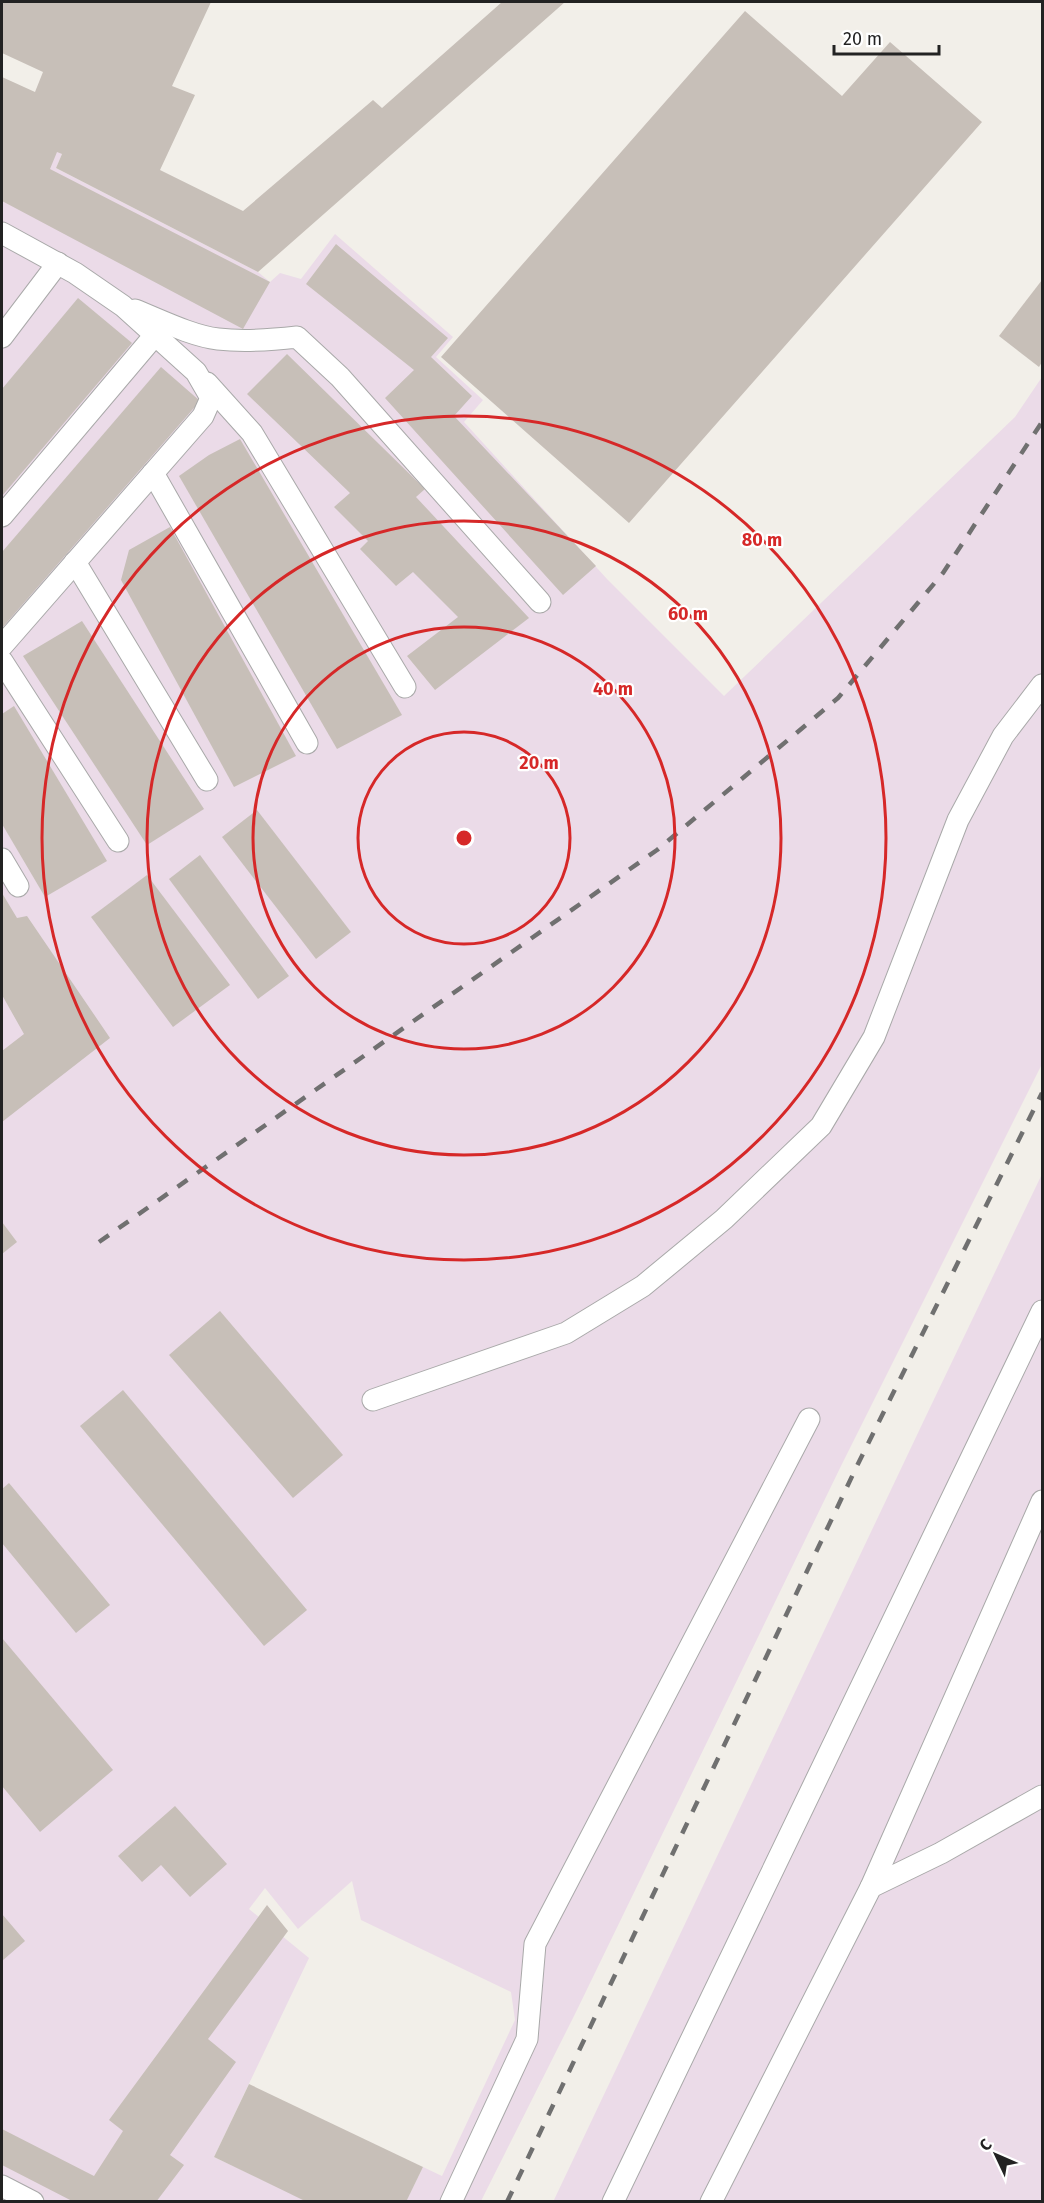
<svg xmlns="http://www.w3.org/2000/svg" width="1044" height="2203" font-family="'Fira Sans',sans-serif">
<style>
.industrial{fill:#ebdbe8}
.building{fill:#c7bfb8}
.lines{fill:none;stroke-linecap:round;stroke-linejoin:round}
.lane-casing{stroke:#a9a9a9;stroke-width:23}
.lane{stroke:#fff;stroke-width:21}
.rail{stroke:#707070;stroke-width:4.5;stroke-dasharray:12 12;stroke-linecap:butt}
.ring{fill:none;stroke:#d62828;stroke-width:3}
.centre{fill:#d62828;stroke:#fff;stroke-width:3}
.ring-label{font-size:18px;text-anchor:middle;font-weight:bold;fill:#d62828;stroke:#fff;stroke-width:4.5;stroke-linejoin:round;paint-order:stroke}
</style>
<rect width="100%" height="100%" fill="#f2efe9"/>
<g class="industrial">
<polygon points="2,124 62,154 56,168 258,272 270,282 280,273 301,279 335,234 453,337 436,357 483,400 464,422 607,579 724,696 1015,417 1042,377 1042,1064 841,1466 575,2014 481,2201 406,2201 423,2167 442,2176 515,2020 511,1992 361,1920 352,1881 298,1929 265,1888 249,1909 309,1958 214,2157 307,2201 2,2201"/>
<polygon points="1042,1174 1042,2201 553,2202 926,1416"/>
</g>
<g class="building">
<polygon points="2,2 211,2 172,86 195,95 160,170 243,211 373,100 382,108 502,2 565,2 258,272 56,168 62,154 57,152 50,169 270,282 243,329 2,201 2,77 35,92 43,72 2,53"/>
<polygon points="745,11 842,96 890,42 982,122 629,523 441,357"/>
<polygon points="336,244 448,338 431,357 472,396 454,416 596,566 563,595 385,398 414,370 306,284"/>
<polygon points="1042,280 1042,362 1039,367 999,336"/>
<polygon points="78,298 132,343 2,496 2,389"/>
<polygon points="287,354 425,489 416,497 529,618 435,690 407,656 458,617 413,572 396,586 360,549 368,541 334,507 350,493 247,394"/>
<polygon points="161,367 200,401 2,628 2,552"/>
<polygon points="240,439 402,715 337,749 179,476 209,455"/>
<polygon points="170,527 296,756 234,787 121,580 129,550"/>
<polygon points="82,621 204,809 147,845 23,656"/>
<polygon points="14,706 107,861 45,897 2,824 2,714"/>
<polygon points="257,810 351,932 316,959 222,837"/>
<polygon points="200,855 289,976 258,999 169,879"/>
<polygon points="147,875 230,985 173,1027 91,917"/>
<polygon points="2,893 17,918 27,916 110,1038 2,1122 2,1051 24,1034 2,995"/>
<polygon points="2,1222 17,1242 2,1254"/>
<polygon points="220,1311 343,1455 293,1498 169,1355"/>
<polygon points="123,1390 307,1610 264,1646 80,1426"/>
<polygon points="9,1483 110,1605 76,1633 2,1543 2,1489"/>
<polygon points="2,1638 113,1770 40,1832 2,1786"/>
<polygon points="175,1806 227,1864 190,1897 161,1865 142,1882 118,1856"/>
<polygon points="267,1905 288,1931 208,2039 236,2062 170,2155 184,2165 156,2202 74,2202 2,2165 2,2129 94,2176 123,2131 109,2120"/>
<polygon points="2,1914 25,1941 2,1961"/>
<polygon points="249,2084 423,2167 406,2202 307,2202 214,2157"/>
</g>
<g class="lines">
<defs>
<g id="lane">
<polyline points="2,233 75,273 123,306 196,372 211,398 203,416 2,646"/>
<path d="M135,310C160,320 192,336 218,339C244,342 271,340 297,337L340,377L540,602"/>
<polyline points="2,337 58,263"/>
<polyline points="207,383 252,433 405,687"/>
<polyline points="153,473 307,743"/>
<polyline points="2,516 155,335"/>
<polyline points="75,562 207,780"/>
<polyline points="2,661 118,841"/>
<polyline points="2,859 18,886"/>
<polyline points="373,1400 566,1333 643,1286 724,1219 821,1126 874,1037 958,820 1003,736 1042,685"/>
<polyline points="871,1887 1042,1501"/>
<polyline points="2,2186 33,2202"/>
<polyline points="451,2202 527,2039 535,1944 809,1419"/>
<polyline points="613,2202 1042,1311"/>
<polyline points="711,2202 871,1887 941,1853 1042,1796"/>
</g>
</defs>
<use href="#lane" class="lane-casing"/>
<use href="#lane" class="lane"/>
<g class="rail">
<polyline points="99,1242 657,850 838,698 943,573 1042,422"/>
<polyline points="507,2202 856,1468 1042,1093"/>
</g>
</g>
<g class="ring">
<circle cx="464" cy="838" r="106"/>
<circle cx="464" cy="838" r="211"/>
<circle cx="464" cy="838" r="317"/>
<circle cx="464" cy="838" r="422"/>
</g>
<circle cx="464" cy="838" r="9" class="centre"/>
<g class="ring-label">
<text x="762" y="546">80 m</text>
<text x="688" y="620">60 m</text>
<text x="613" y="695">40 m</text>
<text x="539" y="769">20 m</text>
</g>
<rect width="1044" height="2203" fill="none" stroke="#222222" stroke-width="6"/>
<g transform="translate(996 2155) rotate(314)" stroke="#ffffff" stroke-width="4.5" paint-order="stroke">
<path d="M0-4.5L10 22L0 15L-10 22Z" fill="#222222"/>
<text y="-9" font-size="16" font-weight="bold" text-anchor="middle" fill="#222222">С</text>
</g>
<path d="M834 45v9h105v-9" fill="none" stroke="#222222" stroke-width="3"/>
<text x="843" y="45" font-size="18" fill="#222222" stroke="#ffffff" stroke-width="4.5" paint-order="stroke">20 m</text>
</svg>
